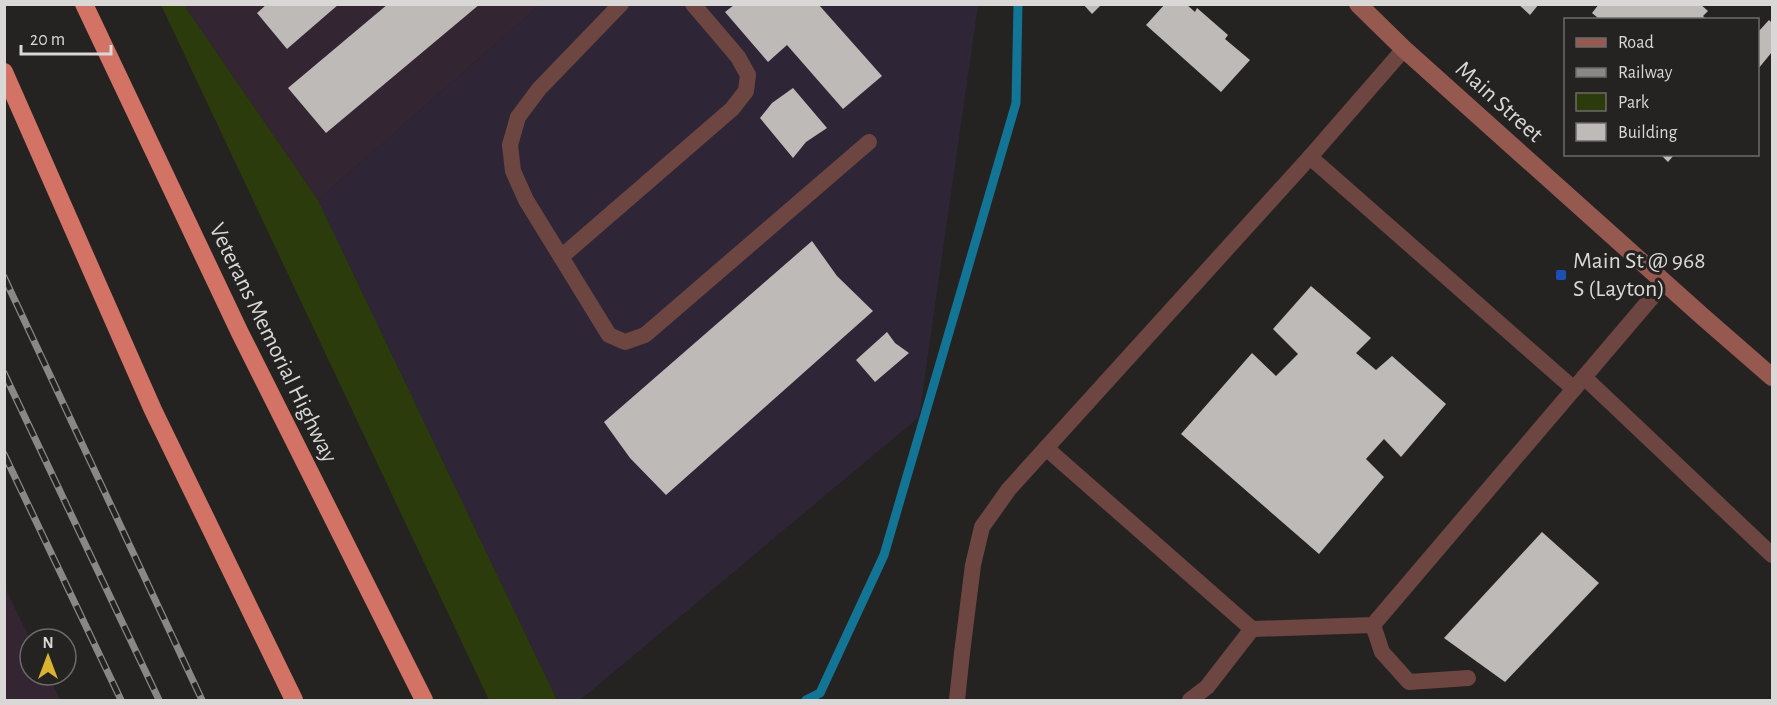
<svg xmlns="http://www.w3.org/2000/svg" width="1777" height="705" font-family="'Alegreya Sans',sans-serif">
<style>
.commercial{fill:#332532}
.industrial{fill:#2e2636}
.green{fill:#2b3b0c}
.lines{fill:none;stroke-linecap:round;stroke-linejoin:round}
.stream{stroke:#127596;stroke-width:9}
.building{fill:#bdbab8}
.lane{stroke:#6d4641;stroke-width:16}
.secondary{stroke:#965950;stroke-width:18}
.highway{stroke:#d27366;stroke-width:18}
.rail-casing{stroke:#8a8887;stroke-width:7}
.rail{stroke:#252321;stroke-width:4.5;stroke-dasharray:14;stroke-linecap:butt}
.transit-dot{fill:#1a4fb4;stroke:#252321;stroke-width:2}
.labels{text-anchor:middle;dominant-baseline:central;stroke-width:6;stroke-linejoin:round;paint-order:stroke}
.street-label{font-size:24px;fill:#dad8d7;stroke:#252321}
.poi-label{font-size:24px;fill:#dad8d7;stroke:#252321;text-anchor:start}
</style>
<rect width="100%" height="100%" fill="#252321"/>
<g class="commercial">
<polygon points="184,5 540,5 318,200"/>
<polygon points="4,586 30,639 30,675 48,675 60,700 5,700"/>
</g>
<polygon class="industrial" points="540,5 978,5 919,417 580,700 557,700 318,200"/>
<polygon class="green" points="161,5 184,5 318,200 557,700 489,700"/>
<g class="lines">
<polyline class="stream" points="806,700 820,693 884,555 1016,103 1018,4"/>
</g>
<g class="building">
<polygon points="267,4 339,4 287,49 257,13"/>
<polygon points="388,4 480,4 326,133 288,88"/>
<polygon points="1083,4 1102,4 1092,14"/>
<polygon points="1165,4 1186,4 1195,12 1197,8 1228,35 1225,39 1250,60 1221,92 1146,25"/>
<polygon points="1518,4 1539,4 1530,15"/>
<polygon points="1599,4 1700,4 1708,11 1703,16 1707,20 1597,20 1598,18 1592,13"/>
<polygon points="734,5 819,5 882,76 843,109 787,45 768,62 725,12"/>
<polygon points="1769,20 1772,23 1772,52 1758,69 1758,32"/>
<polygon points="793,88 827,128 806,142 793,158 760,118 772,103"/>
<polygon points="1660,154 1675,154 1668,162"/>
<polygon points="812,241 837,276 873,311 666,495 630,458 604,422"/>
<polygon points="1311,286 1371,338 1356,353 1376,370 1392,356 1446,404 1401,457 1384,439 1366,459 1384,477 1319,554 1181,434 1252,353 1276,376 1298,354 1273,329"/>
<polygon points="887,332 895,343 909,353 875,382 856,360"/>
<polygon points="1542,532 1599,583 1505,682 1444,638"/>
</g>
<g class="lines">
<g class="lane">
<polyline points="621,4 539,89 518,117 510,145 513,171 526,200 609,335 625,342 645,335 869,142"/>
<polyline points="1310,157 1574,389"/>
<polyline points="561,257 732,109 746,91 748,75 738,57 693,4"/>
<polyline points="1584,377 1772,555"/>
<polyline points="1046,448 1252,629 1373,625 1665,282"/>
<polyline points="1373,625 1382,652 1409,682 1468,678"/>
<polyline points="957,700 962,653 973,565 982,527 1009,489 1310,157 1404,49"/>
<polyline points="1190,700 1207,687 1252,629"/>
</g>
<polyline class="secondary" points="1358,4 1404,49 1702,316 1772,377"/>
<g class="highway">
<polyline points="84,4 240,333 424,700"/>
<polyline points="4,72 153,410 294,700"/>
</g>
<defs>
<g id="rail">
<polyline points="4,277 202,700"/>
<polyline points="4,373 159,700"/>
<polyline points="4,454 121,700"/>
</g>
</defs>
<use href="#rail" class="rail-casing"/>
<use href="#rail" class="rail"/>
</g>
<rect class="transit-dot" x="1555" y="269" width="12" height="12" rx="3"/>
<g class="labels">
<g class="street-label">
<text transform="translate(1499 102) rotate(42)">Main Street</text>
<text transform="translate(273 343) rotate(64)">Veterans Memorial Highway</text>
</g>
<g class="poi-label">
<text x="1573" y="261">Main St @ 968<tspan x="1573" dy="28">S (Layton)</tspan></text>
</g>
</g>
<rect width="1777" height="705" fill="none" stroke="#dad8d7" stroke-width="12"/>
<rect x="1564" y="18" width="195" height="138" fill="#252321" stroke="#6d6b6a" stroke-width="1.5"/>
<rect x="1576" y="38" width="30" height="9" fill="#965950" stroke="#6d6b6a" stroke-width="1.5"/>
<text x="1618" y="48" font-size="18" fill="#dad8d7">Road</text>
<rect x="1576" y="68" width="30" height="9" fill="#8a8887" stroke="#6d6b6a" stroke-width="1.5"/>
<text x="1618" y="78" font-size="18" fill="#dad8d7">Railway</text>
<rect x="1576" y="93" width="30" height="18" fill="#2b3b0c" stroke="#6d6b6a" stroke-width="1.5"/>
<text x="1618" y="108" font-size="18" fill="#dad8d7">Park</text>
<rect x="1576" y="123" width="30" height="18" fill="#bdbab8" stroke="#6d6b6a" stroke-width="1.5"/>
<text x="1618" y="138" font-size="18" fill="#dad8d7">Building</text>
<g transform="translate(48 657)"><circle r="28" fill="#252321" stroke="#6d6b6a" stroke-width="1.5"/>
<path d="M0-4.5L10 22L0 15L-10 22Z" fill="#dab333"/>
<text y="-9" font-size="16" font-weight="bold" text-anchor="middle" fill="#dad8d7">N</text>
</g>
<path d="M21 45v9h90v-9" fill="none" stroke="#dad8d7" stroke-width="3"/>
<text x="30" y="45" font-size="18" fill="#dad8d7" stroke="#252321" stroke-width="4.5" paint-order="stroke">20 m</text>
</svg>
